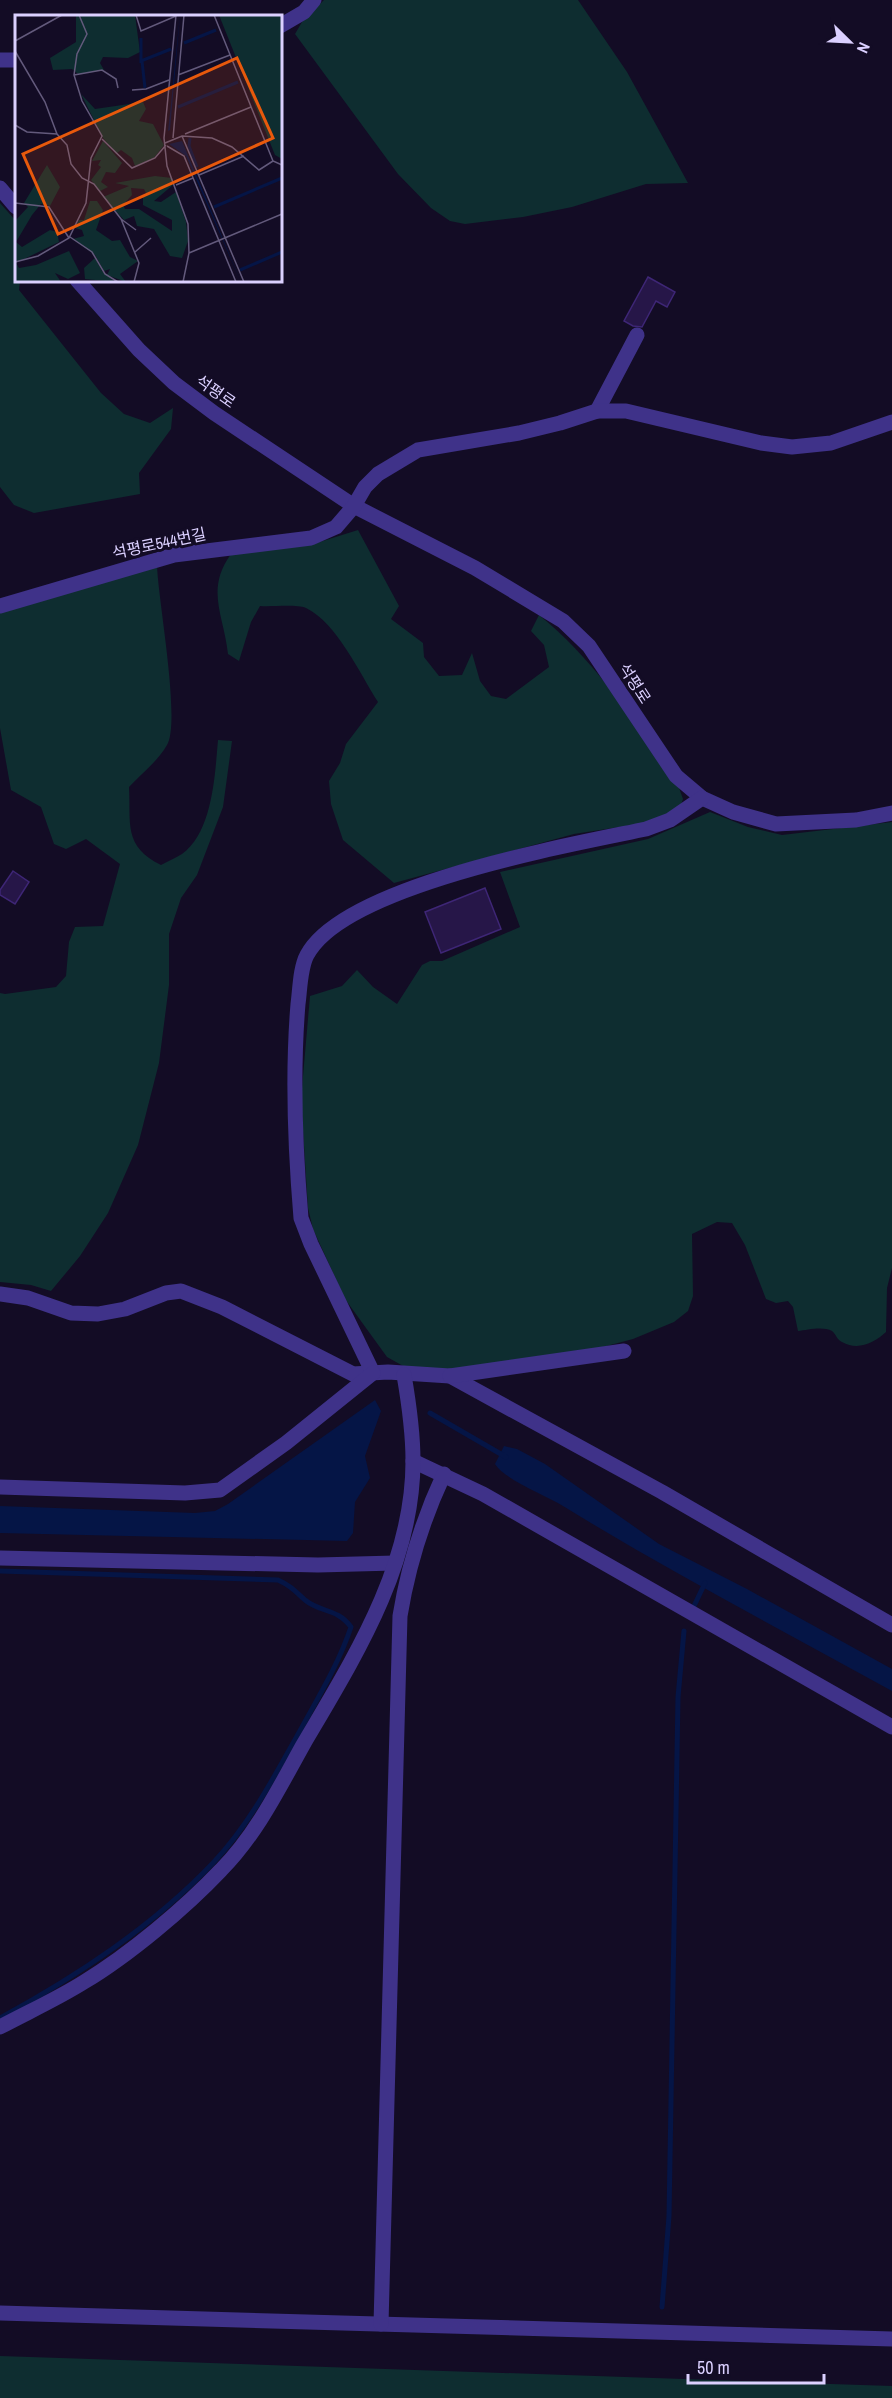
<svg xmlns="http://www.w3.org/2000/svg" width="892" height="2398" font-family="'Archivo Narrow','Noto Sans KR',sans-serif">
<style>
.green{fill:#0e2d30}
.water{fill:#051546}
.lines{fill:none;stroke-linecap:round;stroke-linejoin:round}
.stream{stroke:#051546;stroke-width:5}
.building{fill:#261648;stroke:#3e2676;stroke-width:1.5}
.minor{stroke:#3f3289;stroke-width:15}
.labels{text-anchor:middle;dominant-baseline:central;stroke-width:6;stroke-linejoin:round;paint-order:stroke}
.street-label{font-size:16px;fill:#dbd0ff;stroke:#130c25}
.inset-river{fill:none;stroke:#051546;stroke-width:3}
.inset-road{fill:none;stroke:#635a7c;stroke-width:1.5}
.view{fill:#e8590c;fill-opacity:0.15;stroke:#e8590c;stroke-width:3}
.inset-edge{fill:none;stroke:#dbd0ff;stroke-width:3}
</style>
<rect width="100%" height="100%" fill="#130c25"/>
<g class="green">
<polygon points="324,0 578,0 627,72 688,183 646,184 572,207 523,217 465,224 450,221 431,208 398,174 295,34 302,22"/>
<polygon points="0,203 16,221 16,280 20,281 19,290 101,393 124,414 150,423 173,408 171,429 139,473 140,494 34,513 14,505 0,487"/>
<path d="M358,530L399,606L391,619L423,643L424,657L439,676L462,675L472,653L480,681L491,696L506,699L549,667L544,645L531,631L539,615C597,662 634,722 677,782L683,799L678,814L639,824L574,834L394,883L343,840L331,804L329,781L340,763L346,744L378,702C360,674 337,623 306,608C296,604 272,607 260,606L251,622L239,661L228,654C224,615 205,590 231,554L310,545Z"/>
<path d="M157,565C158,600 181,721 167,745C158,761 141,774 129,787C131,824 123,846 161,865C168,861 176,858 182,854C213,832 215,773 218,740L232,741L223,807L197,875L181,898L169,934V985L159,1063L138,1145L108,1213L80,1256L51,1291L31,1285L0,1282V993L5,994L56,987L66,976L69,942L75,927L103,926L120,864L86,839L66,849L54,844L41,807L11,790L0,728V611Z"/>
<path d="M710,812L748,827L782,835L892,822V1268L887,1288L886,1332C874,1343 858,1351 842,1342C837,1340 836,1334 832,1331C823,1326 807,1330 798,1331L793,1307L788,1301L776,1303L766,1299L745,1245L732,1223L717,1222L692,1234L693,1296L688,1311L674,1322L633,1339L584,1352L449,1370L405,1367L387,1357L345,1299L313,1229L308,1208L301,1099L310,996L342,986L357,970L373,987L397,1004L422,965L430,961H442L520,927L500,872L648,839Z"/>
<polygon points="0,2356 892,2386 892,2398 0,2398"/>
</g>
<g class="water">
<polygon points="375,1400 381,1411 365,1456 370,1478 355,1502 353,1533 347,1541 0,1533 0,1506 195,1513 215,1511 228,1504"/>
<path d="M504,1446L517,1449L545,1464L659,1544L747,1589L892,1669V1691C782,1630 670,1572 563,1506C545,1495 505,1480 495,1464Z"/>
</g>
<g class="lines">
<g class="stream">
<polyline points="430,1413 506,1457"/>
<path d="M0,1571L278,1580C291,1586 295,1591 305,1600C321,1613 337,1608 351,1627C339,1663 319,1696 301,1729C275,1775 250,1824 213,1863C152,1927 77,1976 0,2018"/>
<polyline points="694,1606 705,1583"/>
<polyline points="662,2307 669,2216 678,1697 684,1631"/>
</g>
</g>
<g class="building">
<polygon points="648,277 675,292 667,307 656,301 642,327 633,326 624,321"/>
<polygon points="13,871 29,882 15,904 0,895 0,890"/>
<polygon points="485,888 501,929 441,953 425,912"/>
</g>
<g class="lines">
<g class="minor">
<polyline points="280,26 304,12 314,0"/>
<polyline points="0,60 16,60"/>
<polyline points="0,188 16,207"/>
<polyline points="77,280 139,350 174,383 214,413 354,506 475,568 563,621 589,646 676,776 702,798 733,812 776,824 856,820 892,813"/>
<polyline points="597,411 637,335"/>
<polyline points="0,606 174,555 311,538 336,527 354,506 365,487 378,474 418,450 519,433 560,423 597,411 626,411 761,443 792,447 831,443 892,422"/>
<polyline points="0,1294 28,1298 71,1313 98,1314 125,1309 166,1293 181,1291 222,1307 353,1374 388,1372 450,1376 662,1492 892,1625"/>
<path d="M373,1373L311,1244L301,1218C295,1147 292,1076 298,1004C300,990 300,968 307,955C344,885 570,845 646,829L670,820L702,798"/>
<polyline points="450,1376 624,1351"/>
<polyline points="413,1461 483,1494 892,1727"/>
<polyline points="0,1487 185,1493 220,1490 286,1443 373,1373"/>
<polyline points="0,1558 318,1565 395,1563"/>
<path d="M0,2027C28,2012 57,1999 84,1982C129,1955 185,1908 221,1870C256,1835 279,1788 303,1745C354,1658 413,1566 413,1461C413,1432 409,1404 404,1375"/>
<polyline points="0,2313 892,2339"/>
<path d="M381,2324L400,1616C408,1567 423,1519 444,1474"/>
</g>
</g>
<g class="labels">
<g class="street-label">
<text transform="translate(216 391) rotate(35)">석평로</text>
<text transform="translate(159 543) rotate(-12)">석평로544번길</text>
<text transform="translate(635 683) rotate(57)">석평로</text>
</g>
</g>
<g transform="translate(15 15)">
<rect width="267" height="267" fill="#130c25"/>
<path d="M61,0H120L125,37L113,43L88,42L85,48L89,55L63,59L57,54L38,55L35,43L61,27ZM204,0H267V144L260,140ZM66,79L80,94L128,87L131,94L124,106L138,109L149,130L139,143L120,151L117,143L106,135L101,139L88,123ZM88,126L107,148L100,158L91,157L86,167L93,172L85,176L76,165L86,152L83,150L86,145L77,146ZM32,150L45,172L35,191L26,189L17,200L1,227L7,232L35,215L42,217L44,227L1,248L4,253L21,250L54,236L65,258L53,264L40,258L46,267H2L0,266V206L13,192L9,188ZM140,161L157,163L159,169L139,186L146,187L161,177L171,207L173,226L167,243L155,241L139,214L122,211L119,201L109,205L88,182L114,171L100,168ZM116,173L129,174L132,180H128V190L157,205V216L124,194H110L108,190L117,180ZM75,186H82L88,195L81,215L97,226L105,225L115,242L123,246L105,259L111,267L92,260L95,254L89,256L80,240L58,224L69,221L67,215L60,213L64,205H69ZM80,243L87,256L100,267L70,264L69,253Z" fill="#0e2d30" fill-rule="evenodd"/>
<path d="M165,0L155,115L153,116L155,98ZM167,126L226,267L171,141L154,129Z" fill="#051546"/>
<path class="inset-river" d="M126,23V46L156,34M169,28L201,15M127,46L130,73M163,92L223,67M175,123L174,131L182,152M199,192L267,163M225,255L267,237"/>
<path class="inset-road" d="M121,0L126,16L161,1M161,0L149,123L152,151L173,209L174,238L168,267M199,0L258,146L267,150M0,26L47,0M0,36L30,87L42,119L52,130L56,149L67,163L79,169L106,204L124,248L119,267M59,60L87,55L101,64L103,73M163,60L215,40M117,75L131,74L154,65M0,110L12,117L42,119M170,119L236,92M167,121L229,267M158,123L169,0M87,124L117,153L140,143L151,130M150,128L167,121L197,123L217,132L244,155L258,146M152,131L169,141L221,267M184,160L229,141M161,170L178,163M0,188L34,192L54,223M106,204L121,215M55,222L77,237L90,259L103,267M120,237L136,223M174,238L267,199M0,247L23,241L54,223L71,188L76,143L87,121L67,86L59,60L62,39L72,19L64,0"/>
<path class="view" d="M222,43L258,123L43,219L8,139Z"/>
<rect width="267" height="267" class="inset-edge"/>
</g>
<g transform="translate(850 42) rotate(114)" stroke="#130c25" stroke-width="4.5" paint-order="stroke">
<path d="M0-4.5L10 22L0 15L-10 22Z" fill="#dbd0ff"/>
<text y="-9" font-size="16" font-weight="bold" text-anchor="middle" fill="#dbd0ff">N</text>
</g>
<path d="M688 2374v9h136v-9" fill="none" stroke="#dbd0ff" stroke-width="3"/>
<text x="697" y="2374" font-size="18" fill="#dbd0ff" stroke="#130c25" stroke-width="4.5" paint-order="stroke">50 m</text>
</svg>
